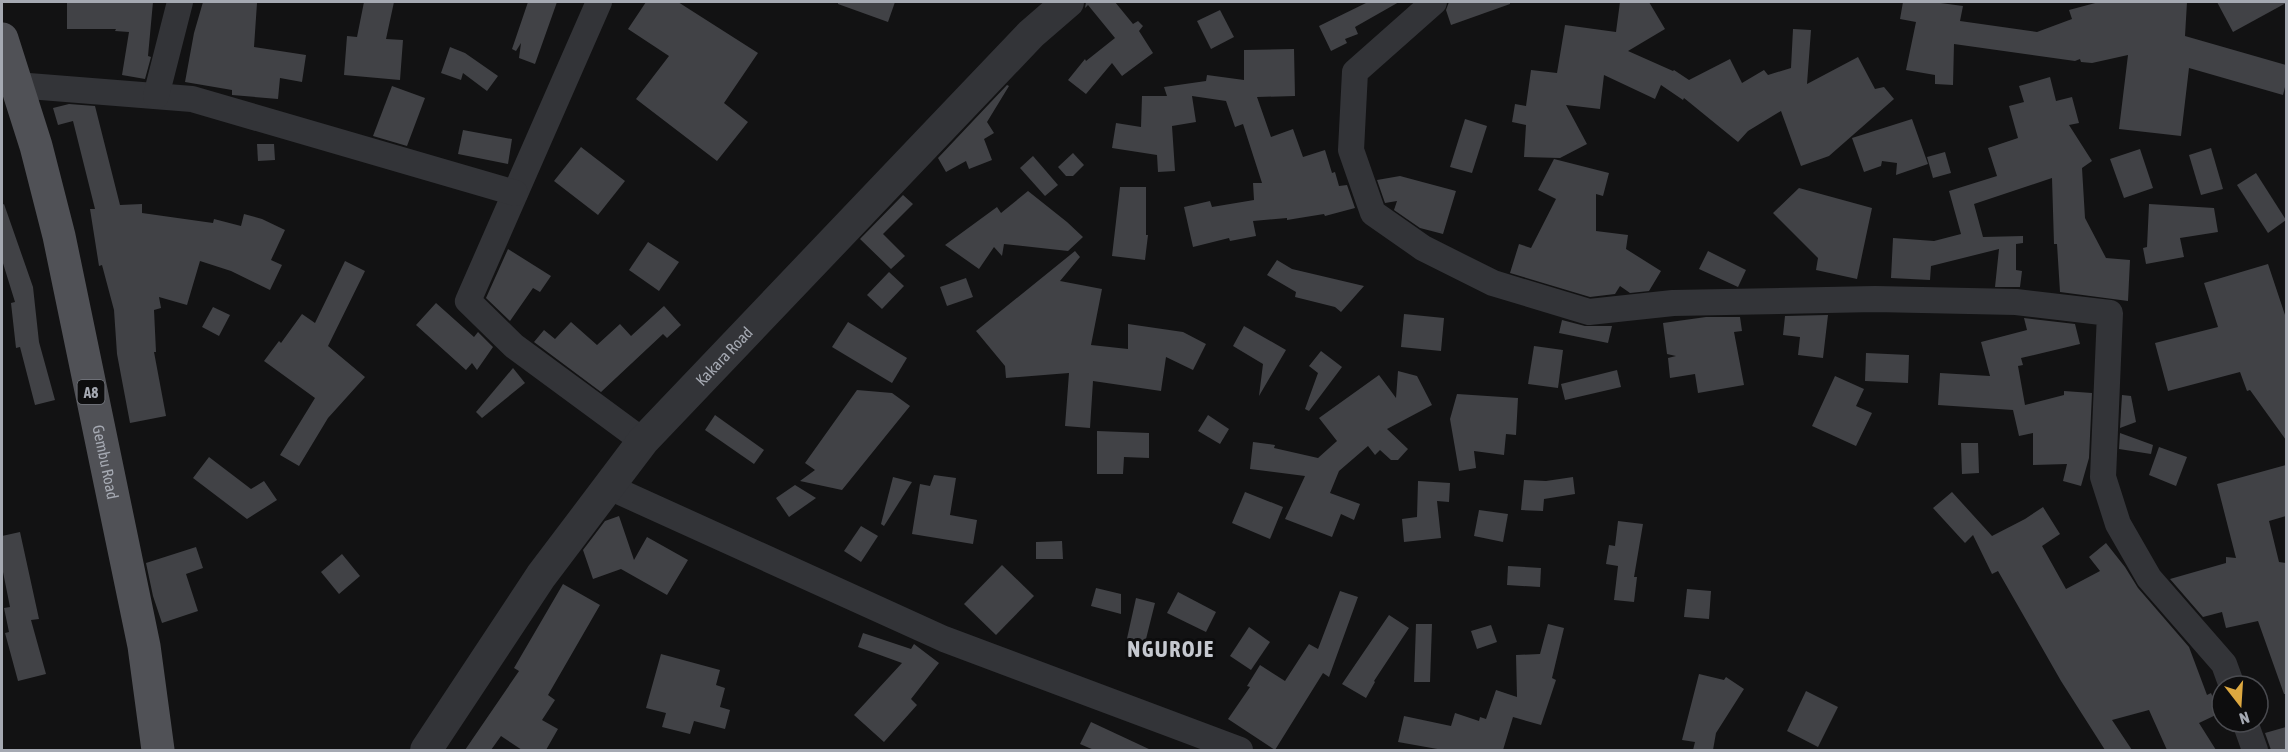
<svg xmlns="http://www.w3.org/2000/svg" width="2288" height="752" font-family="'Asap Condensed',sans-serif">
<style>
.building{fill:#414246}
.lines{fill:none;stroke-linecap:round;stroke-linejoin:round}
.minor{stroke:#333438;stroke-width:26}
.tertiary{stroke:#333438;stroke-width:32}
.primary{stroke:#505156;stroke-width:33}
.labels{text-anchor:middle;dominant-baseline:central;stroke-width:6;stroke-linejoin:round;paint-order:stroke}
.shield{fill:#0d0d0e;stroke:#777a81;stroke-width:1.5}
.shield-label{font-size:15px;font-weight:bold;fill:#a5a9b2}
.street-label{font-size:16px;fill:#a5a9b2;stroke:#0d0d0e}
.district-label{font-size:22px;font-weight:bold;letter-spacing:1.5px;fill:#c5c8cf;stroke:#0d0d0e}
</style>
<rect width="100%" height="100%" fill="#121213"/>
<g class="building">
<polygon points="67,2 153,2 148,56 151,57 145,79 122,75 129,32 115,31 116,29 67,29"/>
<polygon points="203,2 257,3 254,47 306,55 302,82 280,78 278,99 232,95 232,90 185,82 194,33"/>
<polygon points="364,2 394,2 386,39 403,40 400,80 344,75 347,36 357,37"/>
<polygon points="528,2 557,2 535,64 519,58 521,43 516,51 512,49"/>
<polygon points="646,2 678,2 758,53 724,103 748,122 717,161 636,99 669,56 628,29"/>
<polygon points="838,2 895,2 888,22 838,4"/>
<polygon points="1086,2 1115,2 1133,24 1138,21 1143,26 1139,31 1153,53 1122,76 1112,63 1086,94 1068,80 1085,59 1086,61 1115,38 1088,5 1085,8"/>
<polygon points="1368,2 1399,2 1355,27 1358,34 1345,39 1347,43 1331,51 1319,26"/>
<polygon points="1449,2 1510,2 1510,4 1451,25 1446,10"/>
<polygon points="1620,2 1649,2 1665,29 1628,51 1673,71 1674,70 1689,80 1730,59 1742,83 1764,70 1768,75 1791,68 1793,29 1811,30 1807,84 1858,57 1875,89 1884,87 1894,99 1829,156 1801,166 1781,111 1748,131 1738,142 1684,98 1683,100 1661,85 1655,99 1604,75 1600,109 1566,105 1587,144 1560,158 1524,157 1526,125 1512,122 1515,104 1526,106 1531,70 1557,73 1565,25 1616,32"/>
<polygon points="1903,2 1933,2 1963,6 1960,21 2037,32 2072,19 2069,10 2099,2 2187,2 2185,36 2286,65 2286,83 2283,95 2189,68 2181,136 2119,129 2128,55 2092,63 2081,62 2080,59 2075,61 1954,44 1953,85 1935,84 1935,75 1906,70 1916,22 1900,19"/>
<polygon points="2217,2 2286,2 2286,3 2233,32"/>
<polygon points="1220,10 1234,37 1211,49 1197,21"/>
<polygon points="450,47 465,53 498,76 487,91 463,73 461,80 441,73"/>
<polygon points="1294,49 1295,96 1257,97 1271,137 1293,129 1303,157 1325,150 1332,173 1335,172 1339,186 1347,185 1355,208 1325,216 1324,214 1287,220 1287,218 1253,221 1256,236 1230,241 1229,238 1193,247 1184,207 1210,201 1212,207 1254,200 1253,183 1262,183 1243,124 1235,127 1226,101 1192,96 1196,122 1172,126 1175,171 1158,172 1157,155 1112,148 1116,123 1141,127 1142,96 1167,96 1164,87 1206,81 1207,75 1244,80 1244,50"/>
<polygon points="2050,77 2056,101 2072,97 2079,123 2069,125 2092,161 2082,168 2085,218 2106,258 2130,260 2128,301 2060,292 2057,244 2054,244 2052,178 1974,204 1983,237 2023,236 2023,243 2016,244 2016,270 2022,271 2020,287 1995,287 1999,249 1931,266 1930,280 1891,278 1893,238 1934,241 1961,234 1949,191 1997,176 1988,148 2018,138 2009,106 2024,102 2019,86"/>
<polygon points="1007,85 1009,86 987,122 994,133 984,139 992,160 969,169 966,161 946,172 938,158"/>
<polygon points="392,86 425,98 407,146 373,136"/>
<polygon points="69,104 95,106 120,205 142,204 142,213 213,223 214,219 241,226 244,214 262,219 285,230 271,260 282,265 270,290 231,271 200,261 187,305 159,297 161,308 154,310 156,352 154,352 166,416 130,423 117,354 114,310 102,265 99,266 90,209 95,209 73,121 58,125 53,108"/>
<polygon points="1465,119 1487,126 1472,173 1450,167"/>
<polygon points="1912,119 1928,164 1896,175 1897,163 1882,161 1881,166 1864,172 1852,138"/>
<polygon points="463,130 512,139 508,164 458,154"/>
<polygon points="257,144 274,144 275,160 258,161"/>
<polygon points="581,147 625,181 598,215 554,181"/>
<polygon points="2211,148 2223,189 2201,195 2189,155"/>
<polygon points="2140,149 2153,188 2124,198 2110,159"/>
<polygon points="1945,152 1951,173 1933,178 1927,157"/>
<polygon points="1073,153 1084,165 1073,176 1066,176 1058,167"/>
<polygon points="1033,156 1058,185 1045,196 1020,168"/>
<polygon points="1554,159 1609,173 1603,196 1596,194 1596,231 1628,235 1626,249 1661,271 1649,291 1630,293 1620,286 1615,294 1590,297 1510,273 1519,244 1531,248 1556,199 1538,190"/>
<polygon points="2256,173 2286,220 2268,233 2237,185"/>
<polygon points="1400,176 1456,191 1443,234 1420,228 1394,210 1397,201 1385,203 1377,180"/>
<polygon points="1120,187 1146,187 1146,235 1148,235 1145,260 1112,256"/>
<polygon points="1799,188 1872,208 1857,279 1816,270 1818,258 1773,213"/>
<polygon points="1028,191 1067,222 1083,237 1068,251 1004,244 1002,256 994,247 979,269 945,245 997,207 1001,213"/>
<polygon points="903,195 913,204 883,234 905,256 891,269 860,239"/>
<polygon points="4,204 33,287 39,342 55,400 35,405 20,347 16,348 11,303 15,302 2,260 2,205"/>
<polygon points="2149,204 2214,208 2218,232 2180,238 2184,257 2146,264 2143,248 2147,247"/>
<polygon points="648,242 679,262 659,291 629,270"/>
<polygon points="508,249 551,276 540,292 533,288 510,321 486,298"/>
<polygon points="1075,251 1080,257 1060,281 1102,289 1091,345 1128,349 1128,324 1183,332 1206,344 1193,370 1166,357 1161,391 1093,381 1090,428 1065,426 1069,373 1006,378 1005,366 976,331"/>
<polygon points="1708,251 1746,270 1738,287 1699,269"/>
<polygon points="1277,260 1292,269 1364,286 1341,312 1335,307 1295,297 1296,292 1267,275"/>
<polygon points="345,261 365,271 328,346 365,377 328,418 299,466 280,455 315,398 264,361 279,341 281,343 302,314 315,323"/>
<polygon points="2268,264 2286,318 2286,440 2250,390 2247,391 2240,372 2168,391 2155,343 2218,327 2204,283"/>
<polygon points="889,272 904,286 882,309 867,295"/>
<polygon points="966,278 973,297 947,306 940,287"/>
<polygon points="436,303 474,337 478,332 493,347 477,370 472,363 466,370 416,325"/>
<polygon points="664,306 681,325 667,338 663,334 601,392 534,342 544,330 555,339 571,322 597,345 620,324 631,336"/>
<polygon points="213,307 230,315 219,336 202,327"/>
<polygon points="1404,314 1444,318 1441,351 1401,347"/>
<polygon points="1828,315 1823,358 1798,355 1800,337 1783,335 1785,316"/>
<polygon points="1706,317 1740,317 1742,331 1734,332 1744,385 1698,393 1695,374 1670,378 1668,358 1676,356 1667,354 1663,323"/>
<polygon points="2024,318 2075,324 2080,344 2021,358 2023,365 2018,366 2025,405 2064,395 2064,391 2092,393 2089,458 2081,486 2063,481 2067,464 2033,465 2033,433 2019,436 2013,410 1938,405 1940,373 1990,376 1981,342 2027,330"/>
<polygon points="1562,320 1585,326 1612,326 1608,343 1559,333"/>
<polygon points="848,322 907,358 892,383 832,347"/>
<polygon points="1244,326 1286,350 1259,396 1263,364 1233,346"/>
<polygon points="1534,346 1563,350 1558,388 1528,384"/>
<polygon points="1321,351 1342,367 1309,411 1305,409 1318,373 1309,366"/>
<polygon points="1866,353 1909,355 1908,383 1865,381"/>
<polygon points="513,368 525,383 482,418 476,412"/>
<polygon points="1617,370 1621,387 1565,400 1561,384"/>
<polygon points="1398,371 1417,376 1432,405 1387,429 1408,449 1398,460 1391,460 1380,450 1375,455 1368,446 1339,471 1330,493 1360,504 1354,520 1341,514 1332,537 1285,519 1305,476 1250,469 1253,442 1275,445 1274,448 1318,458 1337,441 1319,418 1379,375 1396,398"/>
<polygon points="1835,376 1864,389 1856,406 1872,413 1856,446 1812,426"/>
<polygon points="857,390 892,393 910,406 842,490 800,481 815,470 805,463"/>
<polygon points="1457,394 1518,398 1516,435 1506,434 1504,455 1474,451 1476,468 1459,471 1450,419"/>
<polygon points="2122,395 2131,396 2136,422 2120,428"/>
<polygon points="715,415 764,450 754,464 705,430"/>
<polygon points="1208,415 1229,429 1220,444 1198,431"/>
<polygon points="1097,431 1149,433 1149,458 1124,457 1123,474 1097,474"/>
<polygon points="2120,433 2153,445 2151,454 2119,449"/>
<polygon points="1961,443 1978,443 1979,473 1962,474"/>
<polygon points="2159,447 2187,457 2176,486 2149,475"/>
<polygon points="209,457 251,489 264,481 277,500 247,519 193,478"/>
<polygon points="2286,465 2286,516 2269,521 2279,562 2286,563 2286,694 2284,694 2258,621 2226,628 2222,612 2203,617 2170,579 2226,563 2226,557 2236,558 2217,484"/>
<polygon points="934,475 956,478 950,515 977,520 973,544 912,534 920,484 930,486"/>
<polygon points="893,477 912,482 884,526 881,524"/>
<polygon points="1573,477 1575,494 1544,499 1543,511 1521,510 1524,480 1546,481"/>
<polygon points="1418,481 1450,483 1449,502 1437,501 1441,538 1404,542 1402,519 1417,517"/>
<polygon points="795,485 816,498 789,517 776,498"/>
<polygon points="1245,492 1283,507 1270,539 1232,523"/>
<polygon points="1952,492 1992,536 2025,519 2043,507 2060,534 2042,546 2066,589 2100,571 2089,557 2106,543 2125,567 2138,588 2189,647 2207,695 2211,693 2220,713 2199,723 2216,750 2167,750 2149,710 2112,720 2132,750 2105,750 2061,681 1998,571 1992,574 1973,535 1965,543 1933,508"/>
<polygon points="1479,510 1508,514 1503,542 1474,536"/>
<polygon points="619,516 634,560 647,537 688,560 667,595 621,569 593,579 583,550 605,521"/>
<polygon points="1618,521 1643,524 1634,577 1637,577 1634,602 1614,600 1618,566 1606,564 1609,545 1615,546"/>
<polygon points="861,526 878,536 861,562 844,551"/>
<polygon points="20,532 39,619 31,620 46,674 18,681 5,633 9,632 4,608 10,607 2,567 2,536"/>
<polygon points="1062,541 1063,559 1036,559 1036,542"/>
<polygon points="196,547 203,568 186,574 198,611 162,623 153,596 146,563"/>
<polygon points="342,554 360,576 339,594 321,572"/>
<polygon points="1002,565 1034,596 996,635 964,604"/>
<polygon points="1508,566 1541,568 1540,587 1507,585"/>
<polygon points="563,584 600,605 548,695 555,700 542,720 558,729 546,750 522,750 501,736 491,750 465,750 519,671 514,668"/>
<polygon points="1096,588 1121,594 1121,614 1091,606"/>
<polygon points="1687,589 1711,591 1709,619 1684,617"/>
<polygon points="1340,591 1358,597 1329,677 1323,673 1275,750 1228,719 1250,687 1247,686 1260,665 1285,681 1309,644 1318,649"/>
<polygon points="1178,592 1216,612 1206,632 1167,613"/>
<polygon points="1136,598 1155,603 1144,647 1126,643"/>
<polygon points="1389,615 1409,628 1374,681 1375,682 1366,698 1342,684"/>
<polygon points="1416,624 1432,624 1430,682 1414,682"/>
<polygon points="1548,624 1564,628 1552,678 1556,680 1541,725 1513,717 1503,750 1443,750 1398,742 1404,716 1451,726 1455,713 1479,721 1480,717 1486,719 1496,690 1517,697 1516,655 1540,654"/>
<polygon points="1491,625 1497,642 1477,649 1471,631"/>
<polygon points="1249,627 1270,642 1251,670 1230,656"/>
<polygon points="863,633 911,649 914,644 939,663 911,699 917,705 884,742 854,715 902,663 858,647"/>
<polygon points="661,654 720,670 716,685 725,688 720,707 730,710 725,729 694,721 690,734 662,727 666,713 646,708"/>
<polygon points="1699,674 1724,680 1726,677 1744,689 1716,733 1713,750 1693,750 1695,742 1682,740"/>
<polygon points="1806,691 1838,707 1818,747 1787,731"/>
<polygon points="1091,722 1151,750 1094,750 1080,744"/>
<polygon points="2286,727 2286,750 2271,750 2265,733"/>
</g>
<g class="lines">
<g class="minor">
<polyline points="599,2 468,301 514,346 643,441"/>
<polyline points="1434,2 1355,72 1351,150 1373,213 1423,248 1493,283 1589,312 1673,303 1875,299 2016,302 2110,313 2103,477 2118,524 2149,578 2224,664 2232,686"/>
<polyline points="16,85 192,99 515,193"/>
<polyline points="156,96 180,2"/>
<polyline points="607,486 944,639 1240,750"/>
<polyline points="2245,722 2255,750"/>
</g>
<path class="tertiary" id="s1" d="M426,750L541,576L643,441L1031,34L1068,2"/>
<path class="primary" id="s2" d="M2,39L36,146L59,236L144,646L158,750"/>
</g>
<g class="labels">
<rect class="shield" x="77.5" y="380" width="27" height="24" rx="4.5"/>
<g class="shield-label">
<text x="91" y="392">A8</text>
</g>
<g class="street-label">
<text stroke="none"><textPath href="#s1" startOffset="495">Kakara Road</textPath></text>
<text stroke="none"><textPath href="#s2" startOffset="436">Gembu Road</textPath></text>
</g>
<g class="district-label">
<text x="1171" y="649">NGUROJE</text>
</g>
</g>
<rect width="2288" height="752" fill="none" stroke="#a5a9b2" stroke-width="6"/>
<g transform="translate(2240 704) rotate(163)"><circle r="28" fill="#0d0d0e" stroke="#4a4b50" stroke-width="1.5"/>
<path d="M0-4.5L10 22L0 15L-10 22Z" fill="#dda840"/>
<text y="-9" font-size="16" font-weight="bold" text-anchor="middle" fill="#a5a9b2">N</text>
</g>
</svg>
